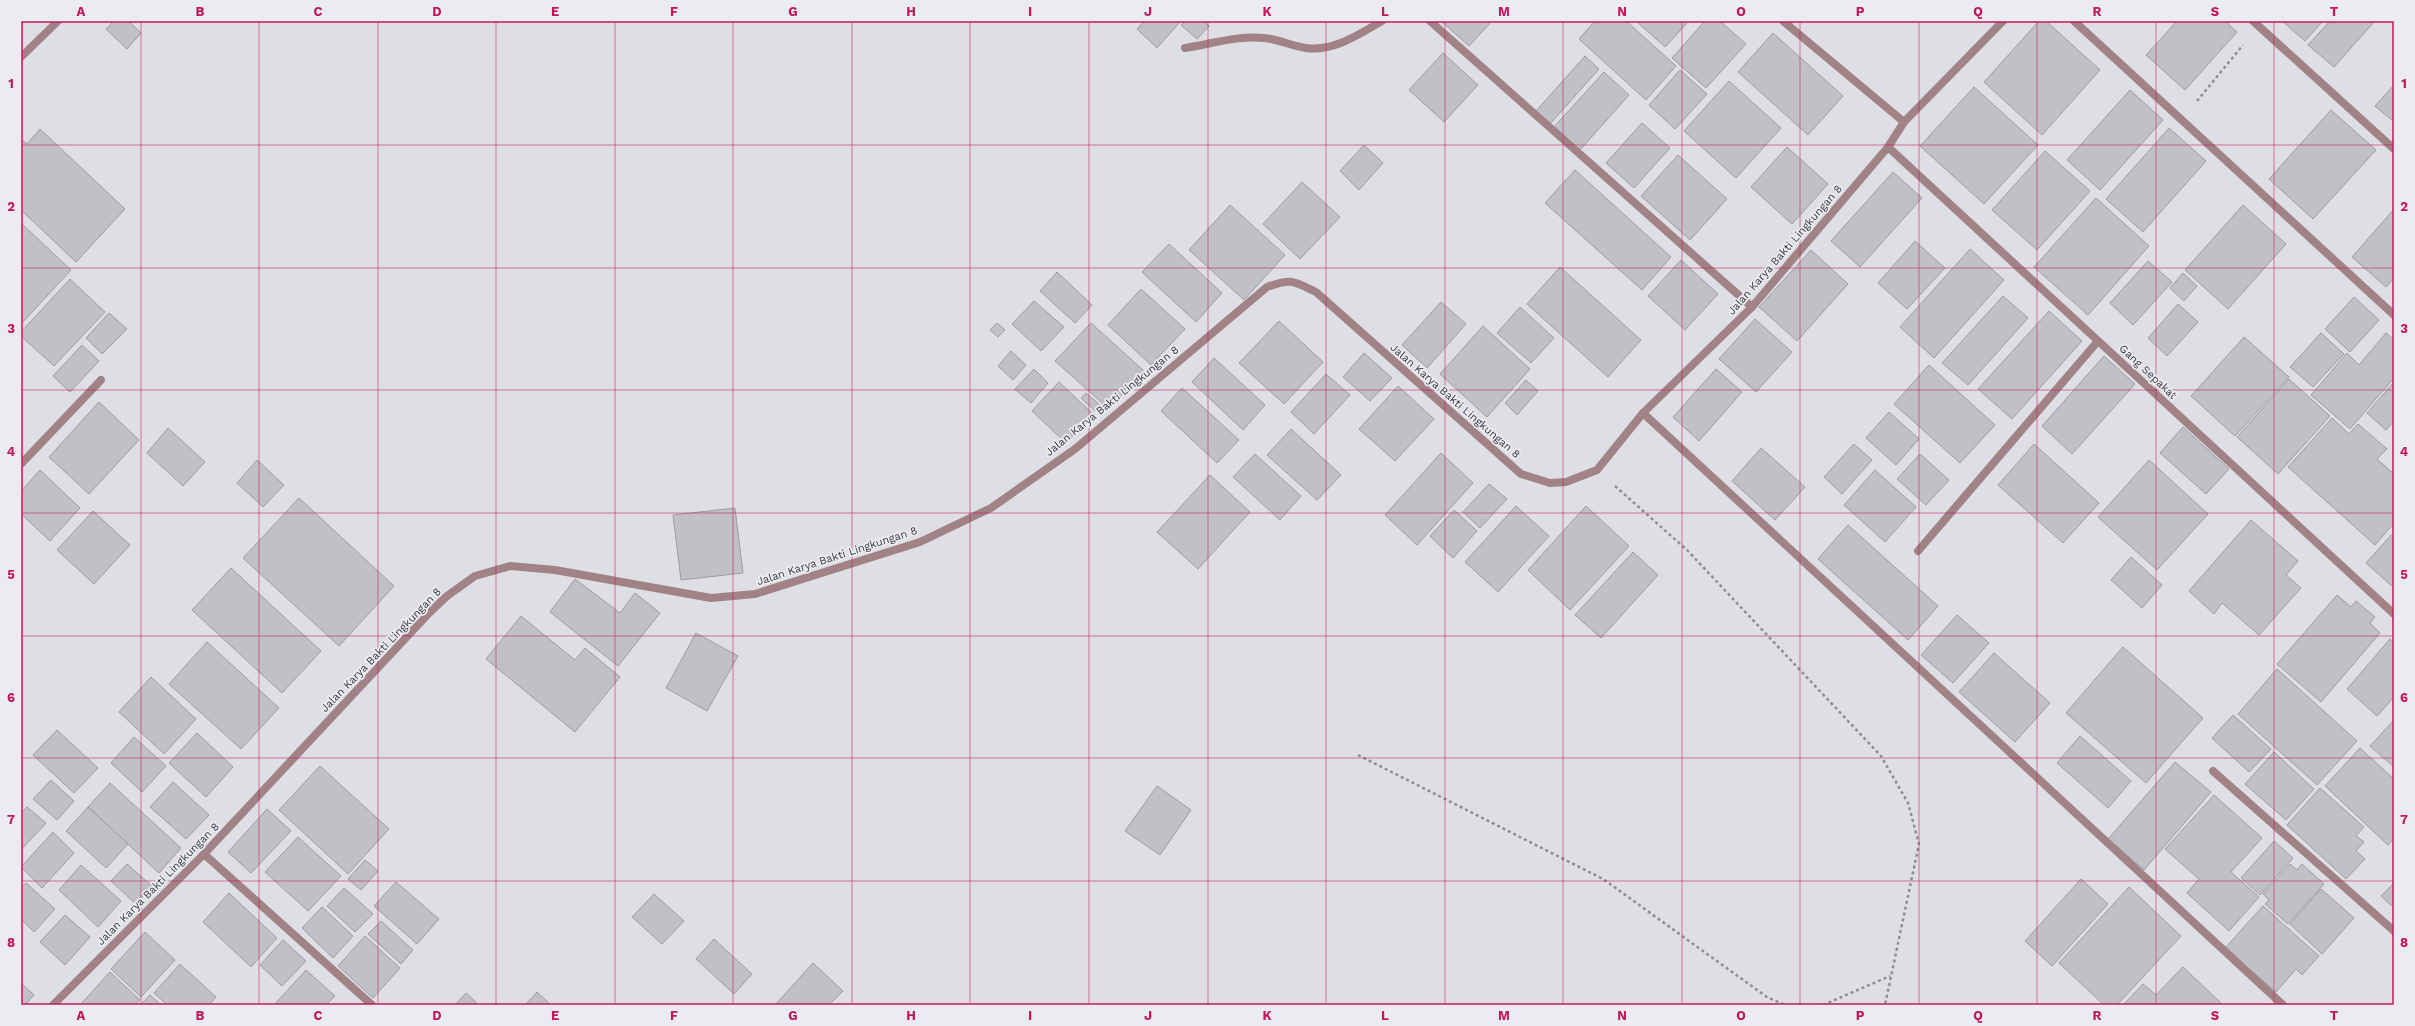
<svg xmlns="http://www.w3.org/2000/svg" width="2415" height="1026" font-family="'Work Sans',sans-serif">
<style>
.building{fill:#bfc1c6;stroke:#9c9da2}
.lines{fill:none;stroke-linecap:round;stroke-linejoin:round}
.path{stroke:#8d8e91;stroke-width:2.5;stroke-dasharray:3 3;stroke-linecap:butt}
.service{stroke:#a18285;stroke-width:8}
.minor{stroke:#a18285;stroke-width:8}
.grid{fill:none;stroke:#c2185b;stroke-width:1;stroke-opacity:0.55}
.labels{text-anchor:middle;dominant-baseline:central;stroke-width:3.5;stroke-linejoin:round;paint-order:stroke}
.street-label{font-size:11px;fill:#3c3d3f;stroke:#ebecf2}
.neatline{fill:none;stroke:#c2185b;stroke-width:1.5}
.grid-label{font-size:13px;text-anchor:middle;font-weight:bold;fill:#c2185b}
</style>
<rect width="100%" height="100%" fill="#dedfe4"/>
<g class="building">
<polygon points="114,21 129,21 141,33 127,49 106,29"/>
<polygon points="1144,21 1181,21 1157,48 1137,29"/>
<polygon points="1185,21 1204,21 1209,26 1197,39 1181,25"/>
<polygon points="1441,21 1492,21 1469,46"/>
<polygon points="1595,21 1626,21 1676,66 1646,100 1579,39"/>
<polygon points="1636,21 1689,21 1665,47"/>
<polygon points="1705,21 1720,21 1746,44 1706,88 1672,58"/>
<polygon points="2039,21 2046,21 2100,70 2042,135 1984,82"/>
<polygon points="2177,21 2225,21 2237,32 2185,90 2146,55"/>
<polygon points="2282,21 2323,21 2305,41"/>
<polygon points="2330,21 2375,21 2334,67 2308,45"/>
<polygon points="1773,33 1843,96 1808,135 1738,72"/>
<polygon points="1443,53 1478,85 1444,122 1409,90"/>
<polygon points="1585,56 1599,69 1550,124 1536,111"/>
<polygon points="1680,70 1707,94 1675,129 1649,105"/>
<polygon points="1604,72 1629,95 1580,150 1554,127"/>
<polygon points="1729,81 1781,128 1736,178 1684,131"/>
<polygon points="2394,85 2394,122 2375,106"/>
<polygon points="1974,87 2038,145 1984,204 1920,146"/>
<polygon points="2130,90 2163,120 2100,190 2067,160"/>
<polygon points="2331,110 2376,150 2313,219 2269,179"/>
<polygon points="1642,123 1670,148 1634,188 1606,163"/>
<polygon points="2169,128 2206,161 2143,232 2106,199"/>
<polygon points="40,129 125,209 76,262 21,210 21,139 27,144"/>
<polygon points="1364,145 1383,163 1359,190 1340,171"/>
<polygon points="1787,147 1828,184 1792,224 1751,187"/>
<polygon points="2045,151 2090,191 2037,250 1992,210"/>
<polygon points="1678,155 1727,199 1690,240 1641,196"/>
<polygon points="1575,170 1671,257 1642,290 1545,203"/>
<polygon points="1893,172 1922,198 1860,267 1831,241"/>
<polygon points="1302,182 1340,217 1300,259 1263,224"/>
<polygon points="2096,198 2149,246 2088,315 2034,267"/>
<polygon points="1230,205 1285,255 1244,300 1189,250"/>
<polygon points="2243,205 2286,244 2228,309 2185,270"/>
<polygon points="2394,209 2394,278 2386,287 2352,257"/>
<polygon points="21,223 71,270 21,324"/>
<polygon points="1915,241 1945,268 1907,309 1878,283"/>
<polygon points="1169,244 1222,293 1196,322 1142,272"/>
<polygon points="1970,249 2004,280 1934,358 1900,327"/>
<polygon points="1811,250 1848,284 1797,341 1759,307"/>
<polygon points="1681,260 1718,294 1685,330 1648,296"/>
<polygon points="2148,261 2172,282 2133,325 2110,303"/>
<polygon points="1560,267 1641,340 1608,377 1527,304"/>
<polygon points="1057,272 1092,305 1075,323 1040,291"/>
<polygon points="2183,273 2197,286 2184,301 2170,288"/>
<polygon points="70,279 105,312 54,366 21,336 21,332"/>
<polygon points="1141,289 1185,329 1151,365 1108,325"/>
<polygon points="2003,296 2028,318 1968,385 1942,363"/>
<polygon points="2354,297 2379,320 2350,352 2325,329"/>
<polygon points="1034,301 1064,327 1041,351 1012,324"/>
<polygon points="1441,302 1466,324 1427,368 1402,345"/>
<polygon points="2178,304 2198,322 2167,356 2148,338"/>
<polygon points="1520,307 1554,338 1531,363 1497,333"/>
<polygon points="2049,311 2082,341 2012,419 1978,389"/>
<polygon points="109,313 127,329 102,354 86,338"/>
<polygon points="1755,319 1792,352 1756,392 1719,359"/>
<polygon points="1279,321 1323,362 1284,404 1239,363"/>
<polygon points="997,323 1005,330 998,337 990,330"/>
<polygon points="1091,323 1144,371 1109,409 1055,361"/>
<polygon points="1483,326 1530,369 1487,417 1440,374"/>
<polygon points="2321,333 2344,354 2313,387 2290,367"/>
<polygon points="2386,333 2394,340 2394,378 2350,429 2311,395 2347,353 2359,365"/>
<polygon points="2244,337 2289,377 2235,436 2191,396"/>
<polygon points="82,345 99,361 70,392 53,376"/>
<polygon points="1011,351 1026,365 1013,380 998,366"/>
<polygon points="1364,353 1392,378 1370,401 1343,377"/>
<polygon points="2104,356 2135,384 2072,454 2042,426"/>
<polygon points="1214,358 1265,405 1243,430 1192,382"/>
<polygon points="1929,365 1995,425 1960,463 1894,404"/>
<polygon points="1034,369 1048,383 1031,403 1015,389"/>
<polygon points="1716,369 1742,392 1699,441 1673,417"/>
<polygon points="1326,374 1350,395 1314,434 1291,412"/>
<polygon points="2289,379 2330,416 2278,474 2237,437"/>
<polygon points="1526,380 1538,391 1517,415 1505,403"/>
<polygon points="1059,382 1093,414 1066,443 1032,411"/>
<polygon points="2394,382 2394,421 2386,430 2367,413"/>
<polygon points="1398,386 1434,419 1395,461 1359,429"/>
<polygon points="1182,388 1239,440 1217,463 1161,411"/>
<polygon points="1086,393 1100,405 1095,411 1081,398"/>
<polygon points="99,402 139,440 89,494 49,457"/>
<polygon points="1889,412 1919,439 1896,465 1866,438"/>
<polygon points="2332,418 2349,434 2358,424 2387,449 2377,459 2394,474 2394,523 2375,545 2288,467"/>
<polygon points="2183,427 2229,469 2206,494 2160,453"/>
<polygon points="168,428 205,462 183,486 147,453"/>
<polygon points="1291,429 1341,475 1317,500 1267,455"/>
<polygon points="1854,444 1872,460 1842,494 1824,477"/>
<polygon points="2034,444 2099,503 2063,543 1998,485"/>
<polygon points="1761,448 1805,487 1775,520 1732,481"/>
<polygon points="1441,453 1473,483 1417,545 1385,515"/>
<polygon points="1255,454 1301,496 1280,520 1233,477"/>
<polygon points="1920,454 1949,480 1926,505 1897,479"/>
<polygon points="257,460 284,485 263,507 237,483"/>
<polygon points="2149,460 2208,514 2157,570 2098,517"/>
<polygon points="40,470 80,508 50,541 21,514 21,491"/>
<polygon points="1875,470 1916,507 1885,542 1844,505"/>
<polygon points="1210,475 1250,512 1198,569 1157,532"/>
<polygon points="1489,484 1507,499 1480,528 1463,512"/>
<polygon points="299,498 394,586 339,646 243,558"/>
<polygon points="1516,506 1549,536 1498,592 1465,562"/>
<polygon points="1586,506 1629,546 1570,610 1528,570"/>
<polygon points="735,508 743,573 681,580 673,515"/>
<polygon points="1454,510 1477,531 1453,558 1430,536"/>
<polygon points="93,511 130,545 94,584 57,550"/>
<polygon points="2251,520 2298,561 2286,575 2301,588 2259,635 2222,603 2214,614 2189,591"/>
<polygon points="1848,525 1938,606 1908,640 1818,559"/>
<polygon points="2394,532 2394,588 2366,563"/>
<polygon points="1633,552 1658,575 1601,638 1575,615"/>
<polygon points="2131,557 2162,585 2142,608 2111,580"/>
<polygon points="231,568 321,651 282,693 192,610"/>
<polygon points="575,579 620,613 635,593 660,613 618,666 550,612"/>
<polygon points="2337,595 2351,607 2356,601 2375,617 2370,623 2380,633 2321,702 2277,664"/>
<polygon points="1957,615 1989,643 1953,683 1921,655"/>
<polygon points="521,616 575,660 585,648 620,677 575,732 486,659"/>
<polygon points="696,633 738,656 707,711 666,688"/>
<polygon points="2390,639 2394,643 2394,697 2377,716 2347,689"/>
<polygon points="207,642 279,708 241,749 169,684"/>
<polygon points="2123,647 2203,718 2146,783 2066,713"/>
<polygon points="1994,653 2050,703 2015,742 1959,692"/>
<polygon points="2277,669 2357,741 2317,785 2238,714"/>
<polygon points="151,677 196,719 164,754 119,712"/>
<polygon points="2233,715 2271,749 2249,772 2212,738"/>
<polygon points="2394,720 2394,767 2370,746"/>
<polygon points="57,730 98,768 74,793 33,755"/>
<polygon points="197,733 233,767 206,797 169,763"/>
<polygon points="2080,736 2131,781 2108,808 2057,763"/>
<polygon points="134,737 166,766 142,792 111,763"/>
<polygon points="2360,748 2394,779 2394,838 2388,845 2325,786"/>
<polygon points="2274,752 2314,789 2286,820 2245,784"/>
<polygon points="2175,762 2211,792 2144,870 2108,839"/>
<polygon points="320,766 389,829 348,874 279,810"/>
<polygon points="51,780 74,801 57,820 33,799"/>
<polygon points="173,782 209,815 186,839 150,807"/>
<polygon points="110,783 181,848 159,873 88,807"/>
<polygon points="1157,786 1191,810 1160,855 1125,831"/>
<polygon points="2320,788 2364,827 2356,836 2364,842 2356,851 2365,859 2346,879 2287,825"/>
<polygon points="2214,795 2262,838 2231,872 2259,897 2229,931 2187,893 2199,879 2165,849"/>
<polygon points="27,807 46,823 21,850 21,813"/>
<polygon points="88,807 128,844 106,868 66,831"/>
<polygon points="267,809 291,831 251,873 228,852"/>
<polygon points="53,832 74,853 42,888 21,867"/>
<polygon points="298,837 341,876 308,911 265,872"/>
<polygon points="2274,841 2293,858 2260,895 2241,878"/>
<polygon points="365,860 378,871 361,890 348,879"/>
<polygon points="127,864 152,886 136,904 111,881"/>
<polygon points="2290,864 2297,870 2302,864 2324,884 2288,924 2265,904 2269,900 2263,894"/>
<polygon points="81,865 121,901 98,927 59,890"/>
<polygon points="2081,879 2108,904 2052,966 2025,941"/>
<polygon points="396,882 439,919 417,944 374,906"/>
<polygon points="26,883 55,909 34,932 21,919 21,888"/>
<polygon points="2394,883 2394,908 2381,896"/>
<polygon points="2129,887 2181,936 2117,1005 2104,1005 2059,963"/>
<polygon points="344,888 373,914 355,932 327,906"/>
<polygon points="2321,889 2354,918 2322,954 2290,924"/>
<polygon points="229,893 277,938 251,967 203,922"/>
<polygon points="654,894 684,921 662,944 632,917"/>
<polygon points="2263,906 2319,956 2302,975 2296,969 2276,992 2225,948"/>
<polygon points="322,907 353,936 333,958 302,928"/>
<polygon points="65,915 90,937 65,965 40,942"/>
<polygon points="381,921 413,950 401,964 368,934"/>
<polygon points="145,932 175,960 141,997 111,969"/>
<polygon points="365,936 400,968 373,998 338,966"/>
<polygon points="714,939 752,974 734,994 696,959"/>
<polygon points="283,940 306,961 282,986 260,965"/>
<polygon points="813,963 843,991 829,1005 775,1005"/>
<polygon points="180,964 216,997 209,1005 167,1005 154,993"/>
<polygon points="2183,967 2223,1005 2123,1005 2143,984 2156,995"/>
<polygon points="306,970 335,996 326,1005 274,1005"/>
<polygon points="110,972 140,1000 135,1005 80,1005"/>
<polygon points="21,983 34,995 25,1005 21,1005"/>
<polygon points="537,992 551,1005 525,1005"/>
<polygon points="466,993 479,1005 455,1005"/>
<polygon points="150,995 161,1005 140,1005"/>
</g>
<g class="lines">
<g class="path">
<polyline points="2197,101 2243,45"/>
<polyline points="1615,486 1687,550 1881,756 1908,803 1919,844 1885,1005"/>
<polyline points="1358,755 1603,879 1767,997 1785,1005"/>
<polyline points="1823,1005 1890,976"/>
</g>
<path class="service" d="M1185,48C1211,44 1239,35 1264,38C1278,39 1292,46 1306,48C1334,52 1359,34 1382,21"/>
<g class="minor">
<polyline points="1430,21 1752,307"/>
<polyline points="1783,21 1904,122"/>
<polyline points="2074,21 2394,315"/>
<polyline points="2253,21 2394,149"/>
<polyline points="21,57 58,21"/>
<polyline points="1888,147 2394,614"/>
<polyline points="1643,413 2283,1005"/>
<polyline points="21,464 101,380"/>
<polyline points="1918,551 2098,341"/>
<polyline points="2213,771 2394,931"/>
<polyline points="204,854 372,1005"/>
<path d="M53,1005L204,854L429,613L447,596L475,576L510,566L555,570L711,598L755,594L920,542L991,508L1075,449L1267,287C1292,278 1293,281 1316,292L1521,474L1550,483L1566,482L1597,470L1643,413L1752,307L1888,147L1904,122L2003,21"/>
</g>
</g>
<path class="grid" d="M141,21V1005M259,21V1005M378,21V1005M496,21V1005M615,21V1005M733,21V1005M852,21V1005M970,21V1005M1089,21V1005M1208,21V1005M1326,21V1005M1445,21V1005M1563,21V1005M1682,21V1005M1800,21V1005M1919,21V1005M2037,21V1005M2156,21V1005M2274,21V1005M21,145H2394M21,268H2394M21,390H2394M21,513H2394M21,636H2394M21,758H2394M21,881H2394"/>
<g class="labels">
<g class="street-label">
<text transform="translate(1785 250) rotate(-49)">Jalan Karya Bakti Lingkungan 8</text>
<text transform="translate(2148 372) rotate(43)">Gang Sepakat</text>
<text transform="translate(1112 401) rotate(-39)">Jalan Karya Bakti Lingkungan 8</text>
<text transform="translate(1455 401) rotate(41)">Jalan Karya Bakti Lingkungan 8</text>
<text transform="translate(837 556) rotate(-18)">Jalan Karya Bakti Lingkungan 8</text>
<text transform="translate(381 650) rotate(-46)">Jalan Karya Bakti Lingkungan 8</text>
<text transform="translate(158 884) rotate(-45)">Jalan Karya Bakti Lingkungan 8</text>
</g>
</g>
<rect width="2415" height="1026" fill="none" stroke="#ebecf2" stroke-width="44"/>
<rect x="22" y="22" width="2371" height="982" class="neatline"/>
<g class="grid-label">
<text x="81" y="16">A</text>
<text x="200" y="16">B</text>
<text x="318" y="16">C</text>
<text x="437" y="16">D</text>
<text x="555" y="16">E</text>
<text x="674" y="16">F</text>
<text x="793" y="16">G</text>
<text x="911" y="16">H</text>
<text x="1030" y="16">I</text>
<text x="1148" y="16">J</text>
<text x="1267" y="16">K</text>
<text x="1385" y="16">L</text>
<text x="1504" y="16">M</text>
<text x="1622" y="16">N</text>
<text x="1741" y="16">O</text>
<text x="1860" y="16">P</text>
<text x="1978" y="16">Q</text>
<text x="2097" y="16">R</text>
<text x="2215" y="16">S</text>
<text x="2334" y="16">T</text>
<text x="11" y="88">1</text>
<text x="2404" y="88">1</text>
<text x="11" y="211">2</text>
<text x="2404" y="211">2</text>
<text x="11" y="333">3</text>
<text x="2404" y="333">3</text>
<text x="11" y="456">4</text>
<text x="2404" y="456">4</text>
<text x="11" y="579">5</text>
<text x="2404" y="579">5</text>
<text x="11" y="702">6</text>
<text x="2404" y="702">6</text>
<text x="11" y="824">7</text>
<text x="2404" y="824">7</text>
<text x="11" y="947">8</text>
<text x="2404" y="947">8</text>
<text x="81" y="1020">A</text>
<text x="200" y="1020">B</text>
<text x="318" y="1020">C</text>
<text x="437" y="1020">D</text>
<text x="555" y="1020">E</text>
<text x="674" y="1020">F</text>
<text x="793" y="1020">G</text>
<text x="911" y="1020">H</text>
<text x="1030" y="1020">I</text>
<text x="1148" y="1020">J</text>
<text x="1267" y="1020">K</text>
<text x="1385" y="1020">L</text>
<text x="1504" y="1020">M</text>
<text x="1622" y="1020">N</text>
<text x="1741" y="1020">O</text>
<text x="1860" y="1020">P</text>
<text x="1978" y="1020">Q</text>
<text x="2097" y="1020">R</text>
<text x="2215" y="1020">S</text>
<text x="2334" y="1020">T</text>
</g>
</svg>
